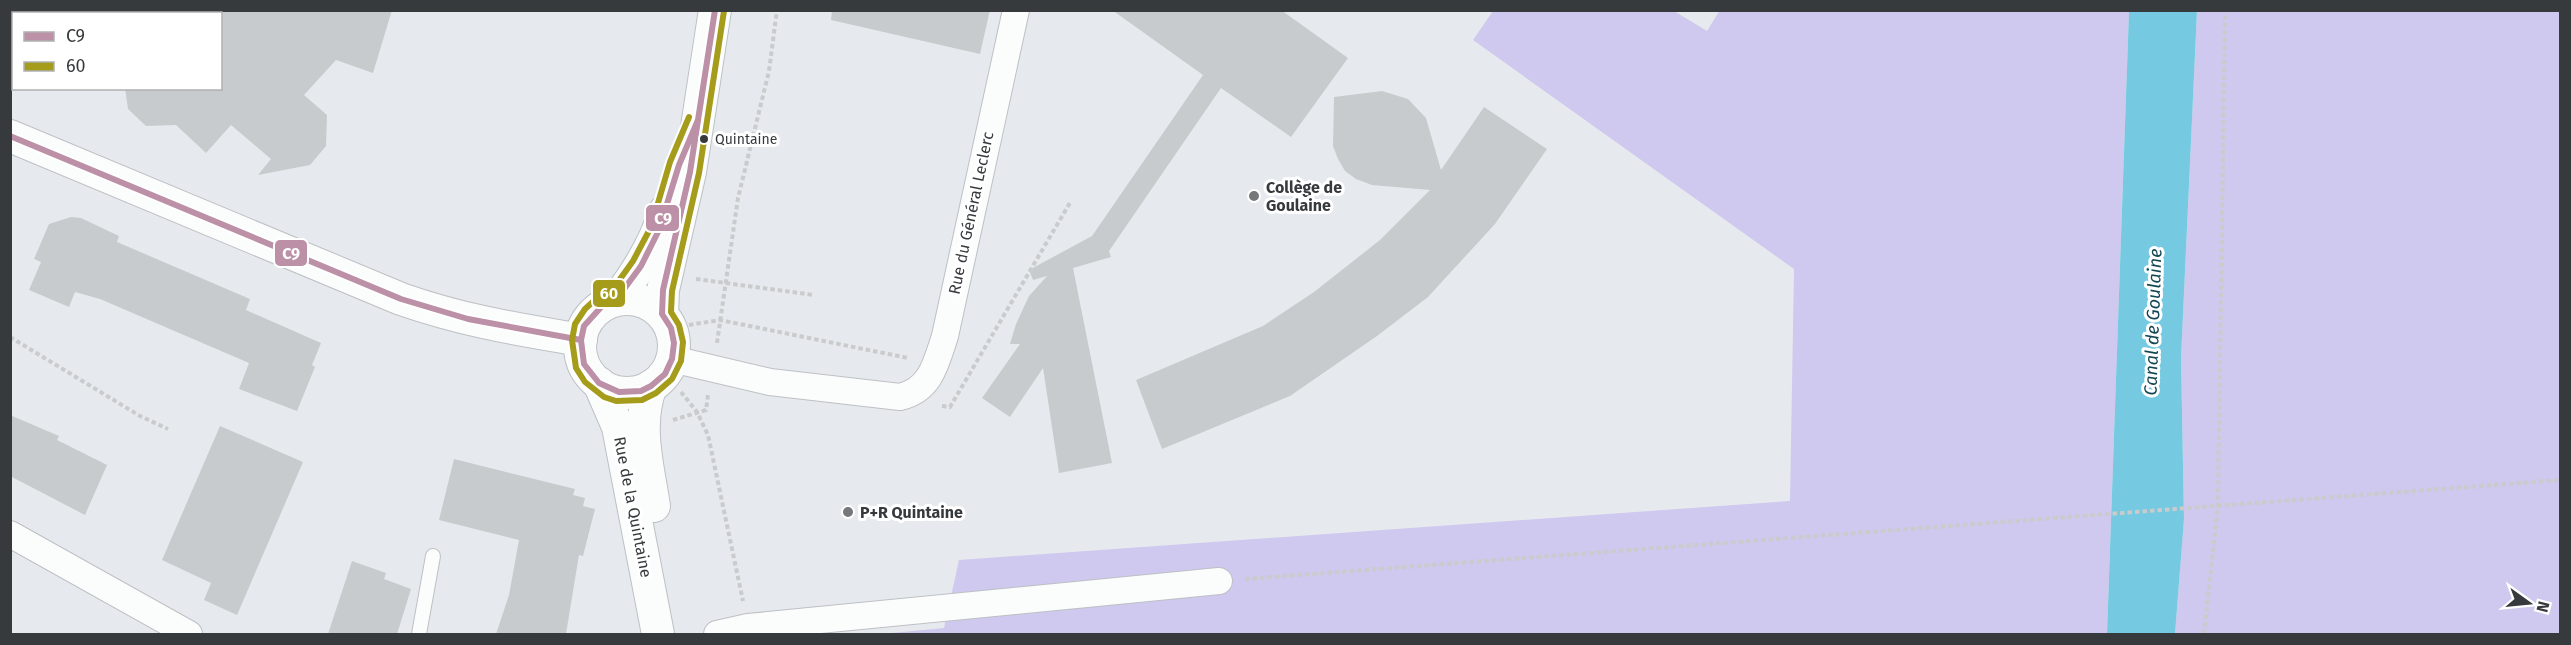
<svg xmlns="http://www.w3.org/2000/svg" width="2571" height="645" font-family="'Fira Sans',sans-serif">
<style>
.green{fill:#cfc8ef}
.water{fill:#75cae1}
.building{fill:#c8cbce}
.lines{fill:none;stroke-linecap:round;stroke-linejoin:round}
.service-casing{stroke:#bdc0c4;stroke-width:16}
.minor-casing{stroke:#bdc0c4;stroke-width:28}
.tertiary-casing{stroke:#bdc0c4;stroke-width:34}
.path{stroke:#c9cbcc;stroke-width:4;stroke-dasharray:4.5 3;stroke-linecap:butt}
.service{stroke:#fbfcfc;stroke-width:14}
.minor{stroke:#fbfcfc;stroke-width:26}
.tertiary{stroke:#fbfcfc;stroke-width:32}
.bus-1-casing{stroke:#fff;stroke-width:10}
.bus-2-casing{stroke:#fff;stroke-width:10}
.bus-1{stroke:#bc90a6;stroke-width:6}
.bus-2{stroke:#a59c1b;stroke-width:6}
.bus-dot{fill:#373a3d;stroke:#fff;stroke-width:2}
.poi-dot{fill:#74787b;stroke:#fff;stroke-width:2}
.labels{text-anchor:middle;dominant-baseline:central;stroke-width:6;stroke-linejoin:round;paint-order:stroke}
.bus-label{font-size:14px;fill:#373a3d;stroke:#fff;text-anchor:start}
.poi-label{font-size:16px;font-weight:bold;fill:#373a3d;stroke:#fff;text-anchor:start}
.street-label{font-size:16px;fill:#373a3d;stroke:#fff}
.water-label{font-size:18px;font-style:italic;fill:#144754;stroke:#fff}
.line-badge{stroke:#fff;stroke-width:2}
.badge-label{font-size:16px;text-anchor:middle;font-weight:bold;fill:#fff}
</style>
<rect width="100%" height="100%" fill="#e6eaee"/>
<g class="green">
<polygon points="1720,10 2129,11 2107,634 881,634 944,628 959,560 1790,501 1794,269 1473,40 1493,11 1674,11 1707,31"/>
<polygon points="2197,11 2560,11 2560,634 2175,634 2184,519 2181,358"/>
</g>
<polygon class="water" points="2129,11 2197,11 2181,358 2184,519 2175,634 2107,634"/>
<g class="building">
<polygon points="220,10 392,10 373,73 336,60 304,95 327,115 326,146 310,165 258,175 271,159 231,125 206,153 176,125 146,126 128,109 125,88 220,88"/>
<polygon points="832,10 990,10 980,54 831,20"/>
<polygon points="1112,10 1281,10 1348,58 1291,137 1221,88 1109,251 1111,257 1073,268 1112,463 1059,473 1043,368 1010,417 982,398 1020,344 1010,344 1016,324 1029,296 1047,276 1033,280 1029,270 1092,236 1203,75"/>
<polygon points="1382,91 1408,99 1426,118 1441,170 1484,107 1547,149 1495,224 1428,297 1377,336 1290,396 1162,449 1136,380 1263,326 1314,292 1380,240 1430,190 1372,185 1356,179 1345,171 1338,159 1333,146 1334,97"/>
<polygon points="71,217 81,218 119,236 117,242 250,299 246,310 321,343 312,365 315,367 297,411 239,389 249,363 100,299 75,292 69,307 29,290 41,262 34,259 49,224"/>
<polygon points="10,415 59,436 57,440 107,465 85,515 10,476"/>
<polygon points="220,426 303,462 237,615 204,600 211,583 162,560"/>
<polygon points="454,459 575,489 573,495 585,498 583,506 595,509 583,556 579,555 566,634 496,634 509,595 519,540 439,520"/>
<polygon points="352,561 386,573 384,579 411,589 397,634 328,634"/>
</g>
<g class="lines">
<defs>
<polyline id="service" points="419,634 433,556"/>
<g id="minor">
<path d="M672,359L770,382L900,397C931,390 936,363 945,336L1016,10"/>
<polyline points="10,534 189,634"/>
<polyline points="717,634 748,627 1219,581"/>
</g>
<g id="tertiary">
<polyline points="40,14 44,10"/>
<polyline points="10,34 14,32"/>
<path d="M10,136L401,299C464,321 516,329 581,340"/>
<circle cx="627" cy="346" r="47"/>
<path d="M616,300C637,273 655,244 665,211"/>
<polyline points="662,314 663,290 690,172 715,10"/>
<polyline points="599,383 618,427 658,634"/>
<path d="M651,386C636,425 648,466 654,506"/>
</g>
</defs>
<use href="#service" class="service-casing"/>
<use href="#minor" class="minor-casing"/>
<use href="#tertiary" class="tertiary-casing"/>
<g class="path">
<polyline points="696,279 814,295"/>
<polyline points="689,325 720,320 908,358"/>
<polyline points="10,337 140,416 168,429"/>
<polyline points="717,343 738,198 769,71 777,10"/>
<polyline points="681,392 697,412 708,435 743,601"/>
<polyline points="942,406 950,407 1071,201"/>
<polyline points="673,420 706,410 708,395"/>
<polyline points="1245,579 2560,480"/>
<polyline points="2204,634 2218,505 2225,10"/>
</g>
<use href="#service" class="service"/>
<use href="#minor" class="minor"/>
<use href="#tertiary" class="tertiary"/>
<defs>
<g id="bus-1">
<polyline points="715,10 698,120 679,165 659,230 641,266 616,300 603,305 584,326 581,340 584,364 599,383 619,392 641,391 651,386 665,374 672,359 674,343 671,328 662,314 663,290 690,172 715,10"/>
<polyline points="10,136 401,299 468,319 581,340"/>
</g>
<polyline id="bus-2" points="689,117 670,162 651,227 633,261 610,293 597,298 585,309 575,324 572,340 576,368 585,382 604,397 616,401 642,400 656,393 672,379 681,361 683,342 679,325 671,312 672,291 699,173 724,11"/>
</defs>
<use href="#bus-1" class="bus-1-casing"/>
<use href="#bus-2" class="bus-2-casing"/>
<use href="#bus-1" class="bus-1"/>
<use href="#bus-2" class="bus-2"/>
</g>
<circle class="bus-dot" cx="704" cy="139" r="5"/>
<g class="poi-dot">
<circle cx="1254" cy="196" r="6"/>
<circle cx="848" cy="512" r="6"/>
</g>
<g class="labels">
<g class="bus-label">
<text x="715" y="139">Quintaine</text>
</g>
<g class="poi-label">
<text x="1266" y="187">Collège de<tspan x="1266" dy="18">Goulaine</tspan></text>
<text x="860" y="512">P+R Quintaine</text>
</g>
<g class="street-label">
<text transform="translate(971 213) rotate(-78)">Rue du Général Leclerc</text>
<text transform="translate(633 507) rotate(79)">Rue de la Quintaine</text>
</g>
<g class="water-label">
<text transform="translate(2153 322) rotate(-88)">Canal de Goulaine</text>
</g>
</g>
<g class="line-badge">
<rect x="645" y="204" width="35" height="28" rx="6" fill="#bc90a6"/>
<rect x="274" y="239" width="34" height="28" rx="6" fill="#bc90a6"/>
<rect x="592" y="279" width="34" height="29" rx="6" fill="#a59c1b"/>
</g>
<g class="badge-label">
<text x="663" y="224">C9</text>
<text x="291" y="259">C9</text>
<text x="609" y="299">60</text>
</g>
<rect width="2571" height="645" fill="none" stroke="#373a3d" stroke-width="24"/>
<rect x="12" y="12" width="210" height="78" fill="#ffffff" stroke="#afb0b1" stroke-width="1.5"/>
<rect x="24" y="32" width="30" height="9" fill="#bc90a6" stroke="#afb0b1" stroke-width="1.5"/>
<text x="66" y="42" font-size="18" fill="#373a3d">C9</text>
<rect x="24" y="62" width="30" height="9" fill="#a59c1b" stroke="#afb0b1" stroke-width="1.5"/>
<text x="66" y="72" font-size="18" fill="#373a3d">60</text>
<g transform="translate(2529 603) rotate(105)" stroke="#ffffff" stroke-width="4.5" paint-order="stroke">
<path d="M0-4.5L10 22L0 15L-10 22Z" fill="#373a3d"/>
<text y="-9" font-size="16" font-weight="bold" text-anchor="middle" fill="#373a3d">N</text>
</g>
</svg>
